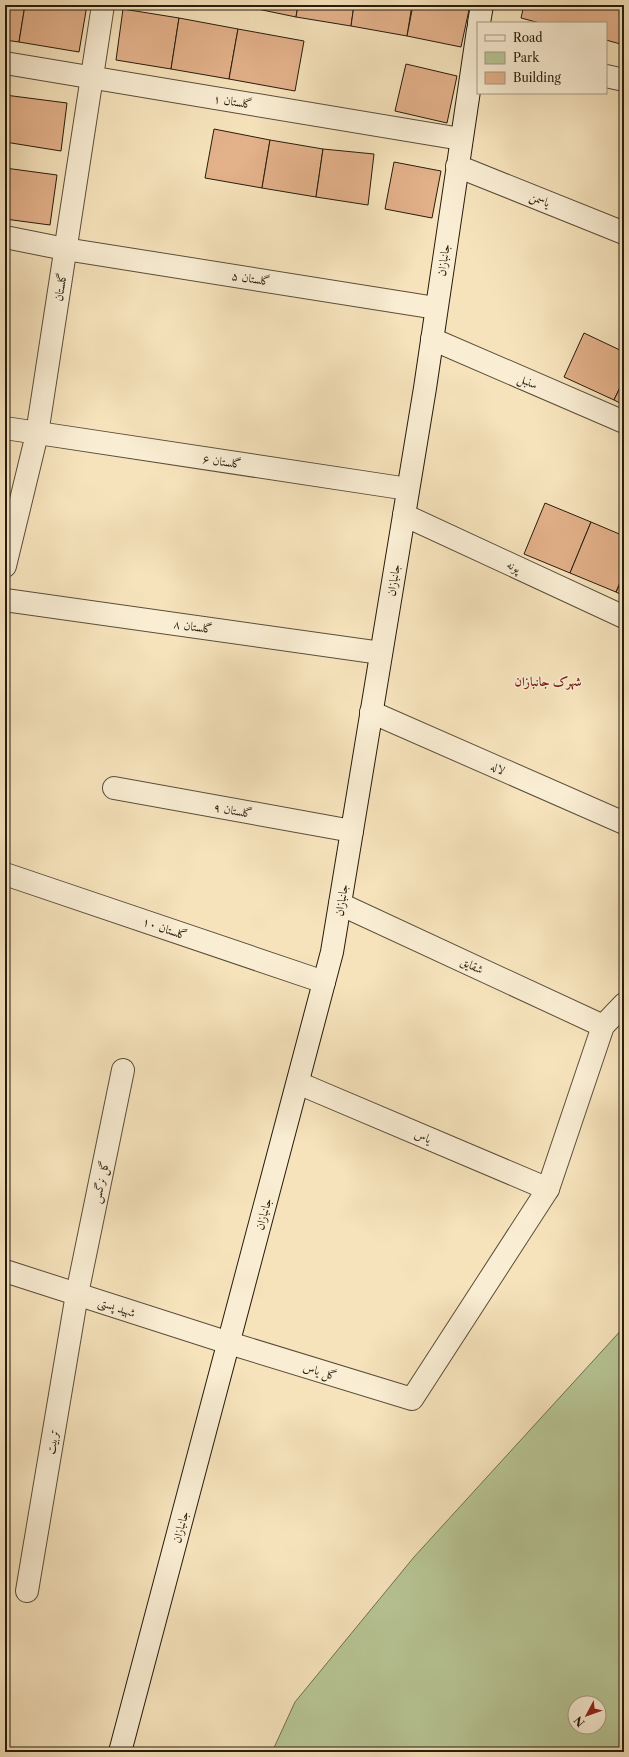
<svg xmlns="http://www.w3.org/2000/svg" width="629" height="1757" font-family="'Libre Caslon Text',Amiri,serif">
<style>
.green{fill:#b7c595;stroke:#6f7051;fill-rule:evenodd}
.building{fill:#e3b18a;stroke:#271c0d}
.lines{fill:none;stroke-linecap:round;stroke-linejoin:round}
.street-casing{stroke:#5b4e39;stroke-width:24}
.secondary-casing{stroke:#271c0d;stroke-width:24}
.street{stroke:#f9edd3;stroke-width:22}
.secondary{stroke:#f9edd3;stroke-width:22}
.labels{text-anchor:middle;dominant-baseline:central;stroke-width:3;stroke-linejoin:round;paint-order:stroke}
.street-label{font-size:12px;fill:#271c0d;stroke:#f9edd3}
.neighbourhood-label{font-size:13px;font-weight:bold;fill:#7a1f14;stroke:#f9edd3}
</style>
<rect width="100%" height="100%" fill="#f6e3bc"/>
<filter id="stains"><feTurbulence type="fractalNoise" baseFrequency=".005" numOctaves="4"/><feColorMatrix values="0 0 0 0 .2 0 0 0 0 .09 0 0 0 0 .02 0 0 0 .5 -.17"/></filter>
<radialGradient id="worn" r=".72"><stop offset=".6" stop-color="#630" stop-opacity="0"/><stop offset="1" stop-color="#630" stop-opacity=".3"/></radialGradient>
<path class="green" d="M624,1327V1752H272L295,1702L414,1557ZM575,1703H599V1727H575Z"/>
<g class="building">
<polygon points="5,5 25,5 19,42 5,40"/>
<polygon points="25,5 87,5 79,52 19,42"/>
<polygon points="238,5 298,5 296,17"/>
<polygon points="298,5 354,5 351,26 296,17"/>
<polygon points="354,5 412,5 407,36 351,26"/>
<polygon points="413,5 470,5 461,47 407,36"/>
<polygon points="524,5 624,5 624,45 606,40 606,23 540,23 521,18"/>
<polygon points="123,9 179,18 171,69 116,60"/>
<polygon points="179,18 238,29 229,79 171,69"/>
<polygon points="238,29 304,41 295,91 229,79"/>
<polygon points="406,64 457,76 447,123 395,111"/>
<polygon points="5,95 67,103 61,151 5,142"/>
<polygon points="214,129 270,140 262,188 205,178"/>
<polygon points="270,140 323,149 316,197 262,188"/>
<polygon points="323,149 374,154 368,205 316,197"/>
<polygon points="394,162 441,171 432,218 385,209"/>
<polygon points="5,168 57,175 50,225 5,219"/>
<polygon points="584,333 624,352 624,379 614,400 564,377"/>
<polygon points="624,379 624,405 614,400"/>
<polygon points="545,503 591,522 570,573 524,554"/>
<polygon points="591,522 624,536 624,573 616,592 570,573"/>
<polygon points="624,576 624,596 616,592"/>
</g>
<g class="lines">
<defs>
<g id="street">
<polyline points="5,63 461,139"/>
<polyline points="606,76 624,80"/>
<polyline points="457,166 624,233"/>
<polyline points="5,237 65,249 436,308"/>
<polyline points="432,339 624,422"/>
<polyline points="5,428 408,489"/>
<polyline points="404,515 624,617"/>
<polyline points="5,566 37,434 103,5"/>
<polyline points="5,600 381,653"/>
<polyline points="371,712 624,823"/>
<polyline points="114,788 352,831"/>
<polyline points="5,874 324,982"/>
<polyline points="340,904 603,1026"/>
<polyline points="298,1083 548,1189"/>
<polyline points="5,1271 229,1343 412,1399 548,1189 603,1026 624,1004"/>
<polyline points="27,1591 77,1294 123,1070"/>
</g>
<g id="secondary">
<polyline points="479,23 482,5"/>
<polyline points="120,1752 332,952 425,388 478,30"/>
</g>
</defs>
<use href="#street" class="street-casing"/>
<use href="#secondary" class="secondary-casing"/>
<use href="#street" class="street"/>
<use href="#secondary" class="secondary"/>
</g>
<g class="labels">
<g class="street-label">
<text transform="translate(233 101) rotate(9)">گلستان ۱</text>
<text transform="translate(540 199) rotate(22)">یاسمن</text>
<text transform="translate(443 260) rotate(-82)">جانبازان</text>
<text transform="translate(251 278) rotate(9)">گلستان ۵</text>
<text transform="translate(60 287) rotate(-81)">گلستان</text>
<text transform="translate(528 381) rotate(23)">سنبل</text>
<text transform="translate(222 461) rotate(8)">گلستان ۶</text>
<text transform="translate(514 566) rotate(25)">پونه</text>
<text transform="translate(393 580) rotate(-81)">جانبازان</text>
<text transform="translate(193 626) rotate(8)">گلستان ۸</text>
<text transform="translate(498 768) rotate(24)">لاله</text>
<text transform="translate(233 810) rotate(10)">گلستان ۹</text>
<text transform="translate(341 900) rotate(-81)">جانبازان</text>
<text transform="translate(165 928) rotate(19)">گلستان ۱۰</text>
<text transform="translate(472 965) rotate(25)">شقایق</text>
<text transform="translate(423 1136) rotate(23)">یاس</text>
<text transform="translate(100 1182) rotate(-78)">گل نرگس</text>
<text transform="translate(263 1214) rotate(-75)">جانبازان</text>
<text transform="translate(117 1307) rotate(18)">شهید پستی</text>
<text transform="translate(320 1371) rotate(17)">گل یاس</text>
<text transform="translate(52 1442) rotate(-80)">تربیت</text>
<text transform="translate(180 1527) rotate(-75)">جانبازان</text>
</g>
<g class="neighbourhood-label">
<text x="548" y="681">شهرک جانبازان</text>
</g>
</g>
<rect width="629" height="1757" fill="none" stroke="#f6e3bc" stroke-width="20"/>
<rect x="6" y="6" width="617" height="1745" fill="none" stroke="#271c0d" stroke-width="2"/>
<rect x="10" y="10" width="609" height="1737" fill="none" stroke="#271c0d"/>
<rect x="477" y="22" width="130" height="72" fill="#f9edd3" stroke="#a59984"/>
<rect x="485" y="35" width="20" height="6" fill="#f9edd3" stroke="#a59984"/>
<text x="513" y="42" font-size="12" fill="#271c0d">Road</text>
<rect x="485" y="52" width="20" height="12" fill="#b7c595" stroke="#a59984"/>
<text x="513" y="62" font-size="12" fill="#271c0d">Park</text>
<rect x="485" y="72" width="20" height="12" fill="#e3b18a" stroke="#a59984"/>
<text x="513" y="82" font-size="12" fill="#271c0d">Building</text>
<g transform="translate(587 1715) rotate(229)"><circle r="19" fill="#f9edd3" stroke="#a59984"/>
<path d="M0-3L7 15L0 10L-7 15Z" fill="#8f2418"/>
<text y="-6" font-size="11" font-weight="bold" text-anchor="middle" fill="#271c0d">N</text>
</g>
<rect width="100%" height="100%" filter="url(#stains)"/>
<rect width="100%" height="100%" fill="url(#worn)"/>
</svg>
